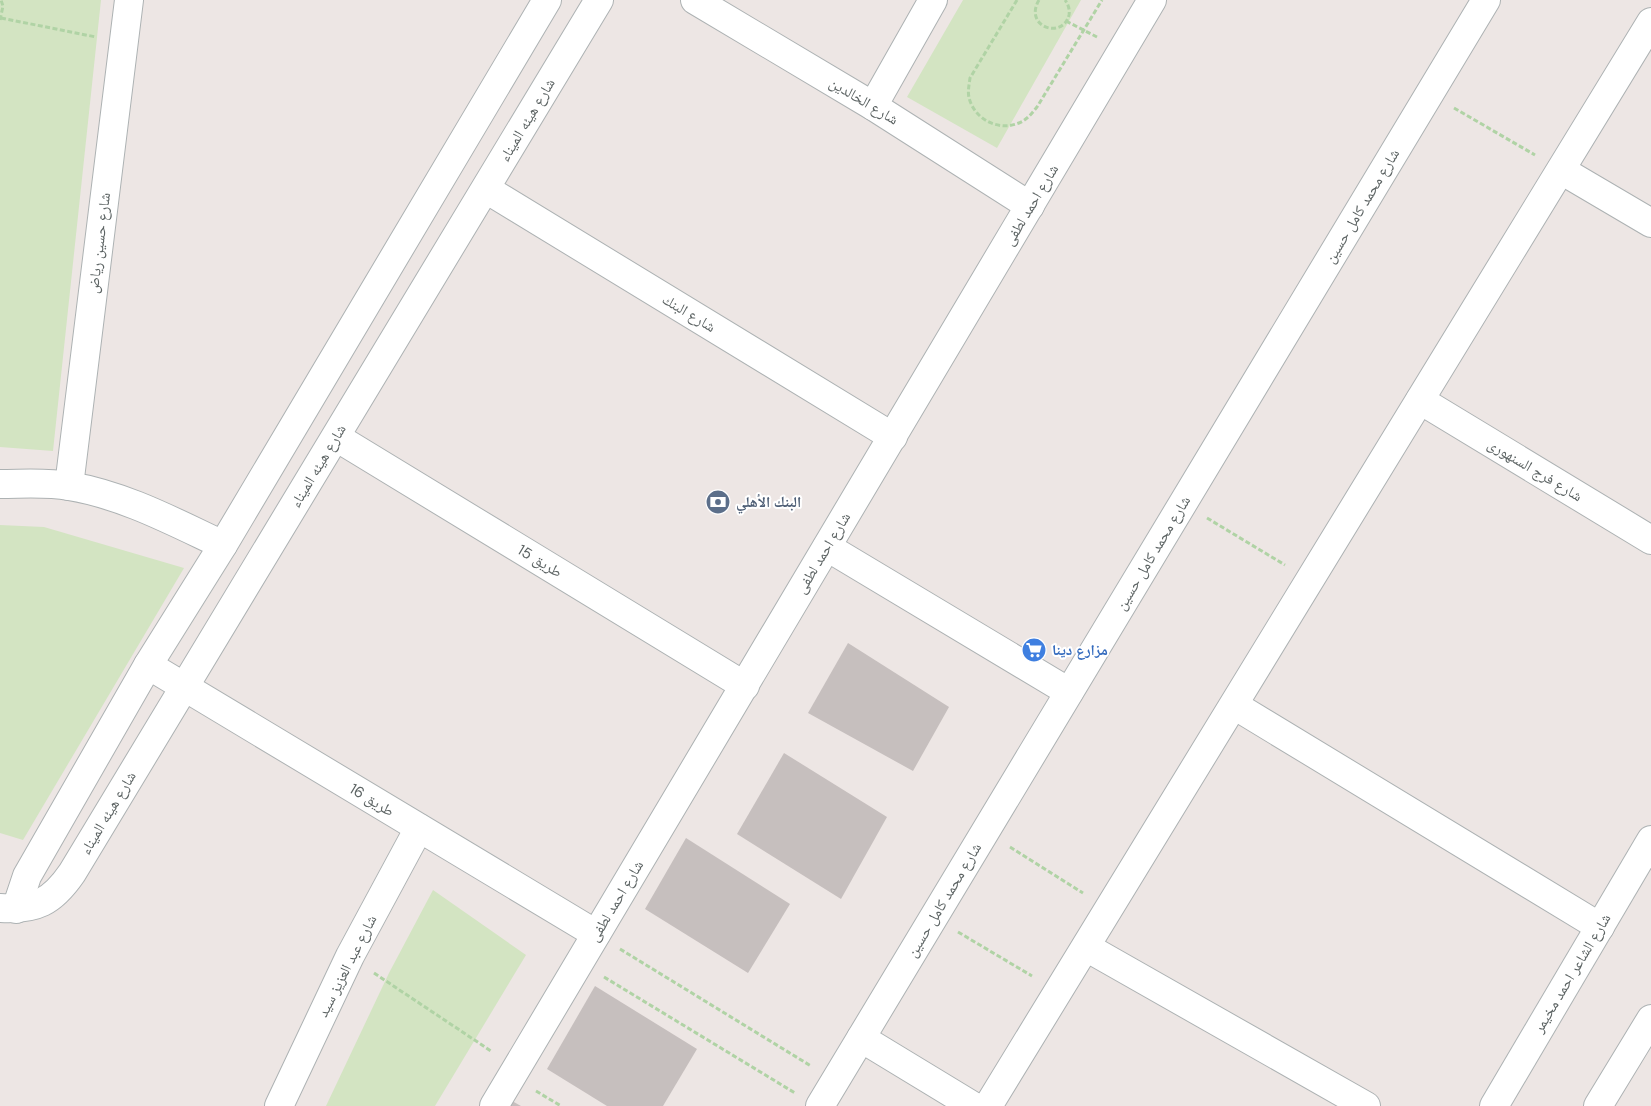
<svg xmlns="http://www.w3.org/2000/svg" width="1651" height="1106" font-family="'DM Sans','Noto Naskh Arabic',sans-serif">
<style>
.green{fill:#d3e4c2}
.building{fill:#c6bfbe}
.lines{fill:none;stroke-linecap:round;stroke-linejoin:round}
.minor-casing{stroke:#adb2b3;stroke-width:30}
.path{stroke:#b0d3a5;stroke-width:3;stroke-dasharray:5 2.5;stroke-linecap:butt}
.minor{stroke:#fff;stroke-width:28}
.labels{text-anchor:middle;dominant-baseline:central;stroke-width:4;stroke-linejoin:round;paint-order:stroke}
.street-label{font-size:15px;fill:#5c6363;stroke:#fff}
.service-label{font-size:15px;font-weight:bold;fill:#4e5e75;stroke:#fff;text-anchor:start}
.shop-label{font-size:15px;font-weight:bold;fill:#366cbe;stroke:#fff;text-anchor:start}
</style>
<rect width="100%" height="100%" fill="#ede6e4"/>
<g class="green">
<polygon points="0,0 101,0 53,451 0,447"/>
<polygon points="963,0 1081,0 997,148 907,97"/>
<polygon points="0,525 44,527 184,568 23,840 0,833"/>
<polygon points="433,890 526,955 435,1106 326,1106 389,973"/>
</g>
<g class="building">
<polygon points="848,643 949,707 913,771 808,713"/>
<polygon points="784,753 887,817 841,899 737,834"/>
<polygon points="686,838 790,904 748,973 645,909"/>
<polygon points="595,986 697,1049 663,1106 607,1106 547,1069"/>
<polygon points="512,1101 521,1106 509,1106"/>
</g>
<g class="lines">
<defs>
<g id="minor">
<polyline points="695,0 873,106 1030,206"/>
<polyline points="873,106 933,0"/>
<polyline points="1561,170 1651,223"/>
<polyline points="486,189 893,437"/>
<polyline points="1420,400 1651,540"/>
<polyline points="336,437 745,686"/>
<path d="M0,484C23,484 47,482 69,486C124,495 174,522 223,545"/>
<polyline points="69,486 129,0"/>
<polyline points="827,547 1069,692"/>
<polyline points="148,665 596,934"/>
<polyline points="1234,705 1600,927"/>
<path d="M0,908C36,910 52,902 72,873L599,0"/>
<polyline points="16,909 27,876 148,665 223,545 547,0"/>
<polyline points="1086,947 1366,1106"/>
<polyline points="861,1038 973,1106"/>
<polyline points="279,1106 350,956 419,828"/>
<polyline points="494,1106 1152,0"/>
<polyline points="820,1106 1486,0"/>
<polyline points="988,1106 1651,22"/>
<polyline points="1494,1106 1651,840"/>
<polyline points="1598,1106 1651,1019"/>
</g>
</defs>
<use href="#minor" class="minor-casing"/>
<g class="path">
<path d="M1017,0L970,78C969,86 967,93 970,101C977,121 1000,131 1019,123C1027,120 1032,113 1037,107L1102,0"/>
<path d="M1039,0C1023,27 1063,40 1069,15C1070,9 1068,4 1065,0"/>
<polyline points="1,18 96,37"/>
<polyline points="0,20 3,6 1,0"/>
<polyline points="1066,21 1097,37"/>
<polyline points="1454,108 1535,155"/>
<polyline points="1207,518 1285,565"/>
<polyline points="1010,847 1083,893"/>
<polyline points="958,932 1032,976"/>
<polyline points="620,949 811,1066"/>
<polyline points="374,973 491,1051"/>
<polyline points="604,977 795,1093"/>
<polyline points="536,1091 561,1106"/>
</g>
<use href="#minor" class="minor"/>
</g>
<defs>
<symbol id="bank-disc" viewBox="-11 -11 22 22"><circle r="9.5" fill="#5c6f8a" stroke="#fff"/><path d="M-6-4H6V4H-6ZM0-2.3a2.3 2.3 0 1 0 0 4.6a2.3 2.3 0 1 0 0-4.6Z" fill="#fff"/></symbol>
<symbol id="supermarket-disc" viewBox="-11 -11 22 22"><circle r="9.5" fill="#3f7fe0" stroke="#fff"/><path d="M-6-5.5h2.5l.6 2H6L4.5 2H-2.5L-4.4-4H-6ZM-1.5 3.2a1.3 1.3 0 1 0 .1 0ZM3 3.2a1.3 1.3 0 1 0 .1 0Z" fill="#fff"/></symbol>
</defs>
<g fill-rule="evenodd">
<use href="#bank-disc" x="704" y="488" width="28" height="28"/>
<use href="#supermarket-disc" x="1020" y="636" width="28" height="28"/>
</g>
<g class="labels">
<g class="street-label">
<text transform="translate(864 101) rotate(31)">شارع الخالدين</text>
<text transform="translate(527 120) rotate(-59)">شارع هيئه الميناء</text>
<text transform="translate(1031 205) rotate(-59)">شارع احمد لطفى</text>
<text transform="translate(1362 206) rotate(-59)">شارع محمد كامل حسين</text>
<text transform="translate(99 243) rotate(-83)">شارع حسين رياض</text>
<text transform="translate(689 313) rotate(31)">شارع البنك</text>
<text transform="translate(318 466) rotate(-59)">شارع هيئه الميناء</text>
<text transform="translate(1535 470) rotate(31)">شارع فرج السنهورى</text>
<text transform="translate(823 553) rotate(-59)">شارع احمد لطفى</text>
<text transform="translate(1153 553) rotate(-59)">شارع محمد كامل حسين</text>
<text transform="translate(540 561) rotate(31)">طريق 15</text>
<text transform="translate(372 800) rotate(31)">طريق 16</text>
<text transform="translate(108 813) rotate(-59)">شارع هيئه الميناء</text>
<text transform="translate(944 900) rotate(-59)">شارع محمد كامل حسين</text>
<text transform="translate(616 901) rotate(-59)">شارع احمد لطفى</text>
<text transform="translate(347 966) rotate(-63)">شارع عبد العزيز سيد</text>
<text transform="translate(1572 973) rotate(-59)">شارع الشاعر احمد مخيمر</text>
</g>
<g class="service-label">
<text x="736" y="502">البنك الأهلي</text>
</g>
<g class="shop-label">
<text x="1052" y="650">مزارع دينا</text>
</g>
</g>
</svg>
